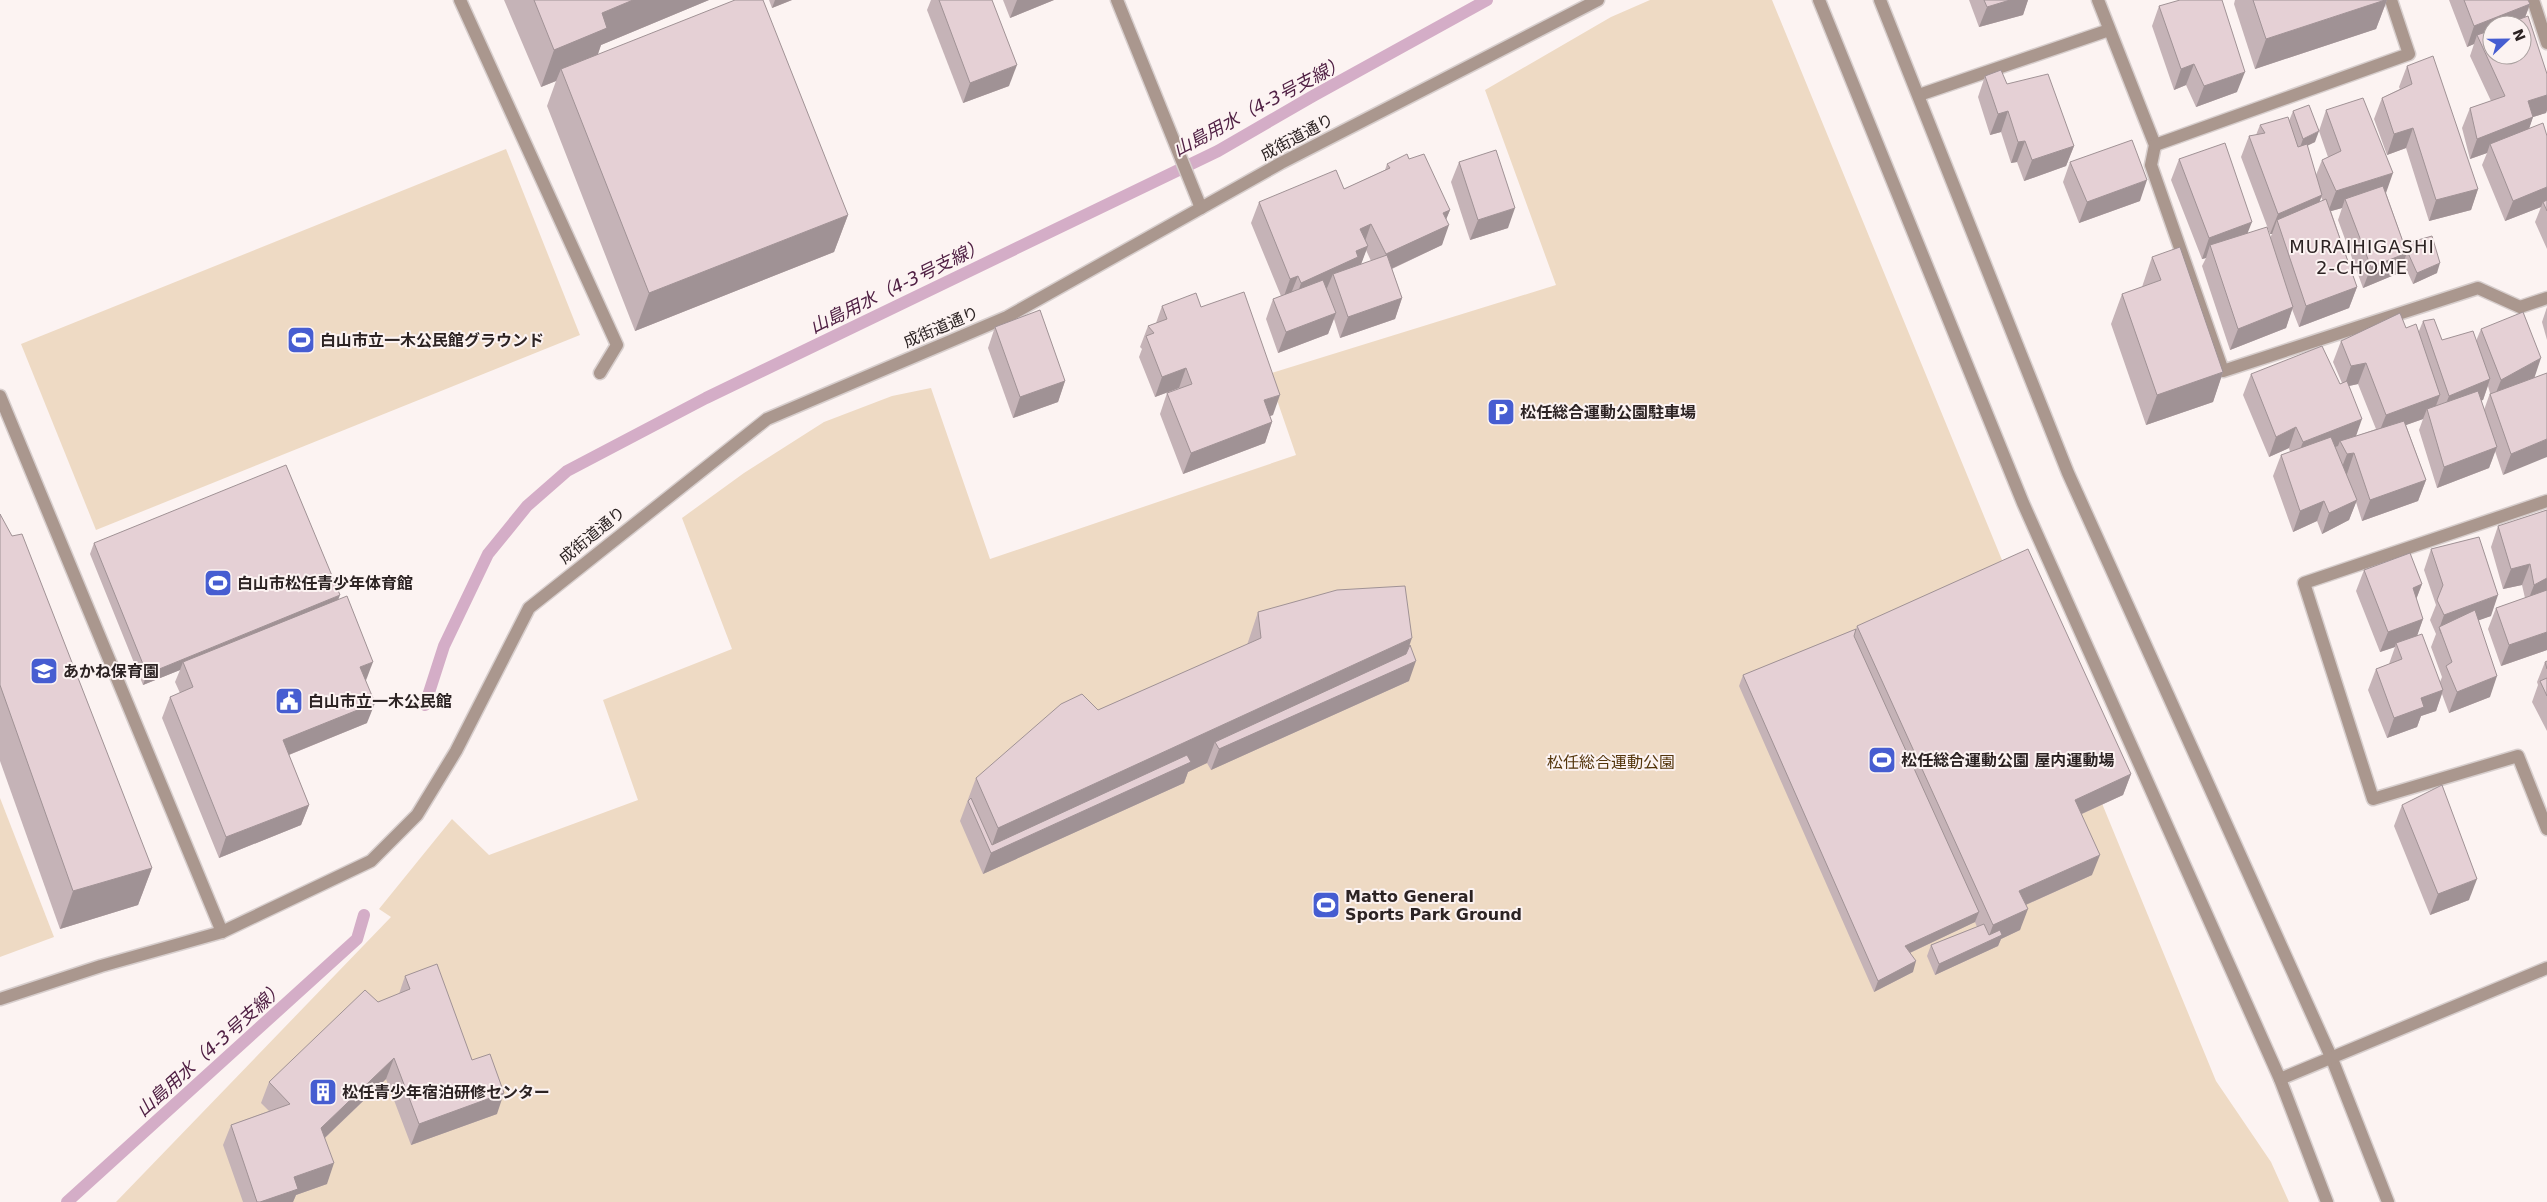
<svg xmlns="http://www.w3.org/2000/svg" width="2547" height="1202" font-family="'DejaVu Sans','Noto Sans JP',sans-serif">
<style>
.green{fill:#eedac4}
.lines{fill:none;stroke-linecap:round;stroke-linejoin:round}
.stream{stroke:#d4adc7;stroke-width:12}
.minor-casing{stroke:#d7cecd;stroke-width:15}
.tertiary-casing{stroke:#d7cecd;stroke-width:15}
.minor{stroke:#aa978e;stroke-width:12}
.tertiary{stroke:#aa978e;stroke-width:12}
.wall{fill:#c5b3b7;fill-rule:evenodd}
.shaded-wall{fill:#a09295}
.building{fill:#e5d0d5;stroke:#a09295}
.labels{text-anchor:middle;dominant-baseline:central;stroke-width:4;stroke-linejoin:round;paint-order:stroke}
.street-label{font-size:16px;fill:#2c2323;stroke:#fcf3f2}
.poi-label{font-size:16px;font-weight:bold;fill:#2c2323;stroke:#fcf3f2;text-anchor:start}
.park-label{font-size:16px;fill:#53350b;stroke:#fcf3f2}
.water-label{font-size:18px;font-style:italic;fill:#502044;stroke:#fcf3f2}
.neighbourhood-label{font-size:18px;letter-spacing:1px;fill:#2c2323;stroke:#fcf3f2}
</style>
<rect width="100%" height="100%" fill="#fcf3f2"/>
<g class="green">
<polygon points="1650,0 1772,0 2216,1081 2271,1162 2289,1202 116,1202 391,917 379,909 452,819 489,855 638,800 603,700 732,649 682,518 744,473 824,422 892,396 931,388 990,559 1296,455 1268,374 1556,285 1485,90 1611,17"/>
<polygon points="506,149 580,335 96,530 21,344"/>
<polygon points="0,798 54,937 0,957"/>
</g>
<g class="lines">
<g class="stream">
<polyline points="425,705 444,646 488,554 527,506 567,471 706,398 1218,151 1313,96 1487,0"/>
<polyline points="67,1202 357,939 364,915"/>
</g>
<defs>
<g id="minor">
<polyline points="460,0 617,345 600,373"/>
<polyline points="1117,0 1201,208"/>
<polyline points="2098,0 2155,145 2151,165 2223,371 2478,288 2520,307 2547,298"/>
<polyline points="2533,0 2547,43"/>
<polyline points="1919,95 2109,30"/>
<polyline points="2155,145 2409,54 2391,0"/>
<polyline points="0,396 222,932"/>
<polyline points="2547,501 2304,583 2373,799 2518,756 2547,829"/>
</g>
<g id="tertiary">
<polyline points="1819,0 2023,503 2280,1079 2327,1202"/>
<polyline points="1880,0 2068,473 2332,1059 2388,1202"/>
<polyline points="0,999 101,966 222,932 371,861 417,815 456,751 529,608 767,419 1007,317 1281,163 1598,0"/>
<polyline points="2280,1079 2547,968"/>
</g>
</defs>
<use href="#minor" class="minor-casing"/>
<use href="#tertiary" class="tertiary-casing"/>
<use href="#minor" class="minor"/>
<use href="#tertiary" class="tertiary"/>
</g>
<g class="wall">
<polygon points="504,0 709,0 601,45 598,54 848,215 834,252 635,331 547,106 556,81 541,87"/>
<polygon points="769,0 792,0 772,8"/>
<polygon points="931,0 992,0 1009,86 963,103 927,10"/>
<polygon points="1003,0 1054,0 1010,18"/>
<polygon points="1969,0 2028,0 2023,15 1979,27"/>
<polygon points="2235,0 2387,0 2376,29 2255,69 2234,4"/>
<polygon points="2449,0 2528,0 2530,4 2525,18 2547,74 2547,110 2546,113 2533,117 2529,128 2547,136 2547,249 2535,222 2541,207 2505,221 2482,165 2487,153 2470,159 2462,128 2470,108 2491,101 2470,56 2474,44 2467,47"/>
<polygon points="2159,6 2237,92 2196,107 2186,85 2174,90 2152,26"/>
<polygon points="2407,66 2478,189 2471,210 2429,221 2406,148 2387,155 2374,119 2382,98 2400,89 2399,87"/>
<polygon points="1985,76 2007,84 2074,146 2066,166 2024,181 2017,162 2011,163 2001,132 1990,135 1978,97"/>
<path d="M2326,110L2386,193L2404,244L2437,273L2413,284L2403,262L2399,273L2363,288L2338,220L2342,208L2331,211L2357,287L2349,308L2299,327L2292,309L2286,328L2230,350L2202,266L2206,258L2202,259L2171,180L2179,159L2248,233L2270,238L2272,234H2270L2241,157L2249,136L2256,135L2260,125L2289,121L2293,111L2315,142L2307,145L2316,175L2322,160L2328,157L2319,131ZM2321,197L2323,201L2319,202Z"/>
<path d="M1409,159L1450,210L1446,219L1442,245L1392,269L1402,298L1395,319L1340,338L1334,319L1328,334L1278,353L1266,319L1273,299L1281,296L1251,223L1259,202L1344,189L1385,170L1387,164ZM1366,250L1371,261L1361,264Z"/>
<polygon points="1459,162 1508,228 1470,240 1451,182"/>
<polygon points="2070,162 2140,201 2079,223 2063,182"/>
<polygon points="2152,257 2223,372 2213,402 2146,425 2111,324 2122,294 2142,287"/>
<polygon points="1162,306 1201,307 1273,415 1270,416 1272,422 1265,443 1183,474 1160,414 1167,393 1179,389 1179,388 1155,397 1139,357 1142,349 1140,347 1148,326 1156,323"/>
<polygon points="2547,307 2547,340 2542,322"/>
<path d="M2423,321L2442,340L2476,341L2481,329L2534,378L2547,373L2503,475L2495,451L2489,468L2437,488L2419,430L2423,419L2406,425L2426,480L2418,501L2362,521L2356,502L2349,520L2322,534L2317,521L2293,532L2273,476L2281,455L2290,452L2289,448L2269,457L2243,395L2251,374L2340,384L2342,383L2333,362L2341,341L2406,328L2419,331ZM2358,384L2376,429L2356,436L2349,386ZM2488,386L2490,393L2484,410L2481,400H2483Z"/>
<polygon points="995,327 1065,381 1058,402 1013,418 988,348"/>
<polygon points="2547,510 2547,650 2501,666 2488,629 2496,608 2525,598 2522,585 2503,589 2491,547 2498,526"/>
<polygon points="0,514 152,868 138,905 60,929 0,761"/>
<polygon points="94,543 338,599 366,680 367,723 289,755 309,805 301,825 219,858 162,718 170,697 180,693 175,682 180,670 143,685 90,554"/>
<polygon points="2431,549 2491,616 2478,620 2490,697 2449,713 2442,694 2436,711 2421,716 2417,727 2387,738 2368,690 2376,669 2389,664 2395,647 2380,652 2356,591 2364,570 2422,584 2416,599 2423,619 2417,635 2440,682 2442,677 2431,647 2436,634 2430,620 2436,605 2424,570"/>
<polygon points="1258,612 1410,645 1409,681 1211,770 1207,763 1188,772 1184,783 983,874 960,821 976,778 1098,710 1247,645"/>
<polygon points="1857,626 2131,774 2123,795 2082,814 2092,875 2026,905 2020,930 2001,939 1998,946 1935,975 1927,956 1931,945 1977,927 1975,922 1910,953 1913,972 1874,992 1739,686 1743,675 1856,629"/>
<polygon points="2547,661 2547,731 2532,702 2538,685 2537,682 2545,662"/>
<polygon points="2402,805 2469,900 2430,915 2394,826"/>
<polygon points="405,976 472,1060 497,1114 411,1145 386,1079 325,1138 327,1184 296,1195 293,1202 243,1202 223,1145 231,1125 269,1111 261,1103 269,1082 378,1002 399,994"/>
</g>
<g class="shaded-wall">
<polygon points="633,0 709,0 601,45 594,65 561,69 556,81 541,87 554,50 602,13"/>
<polygon points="775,0 792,0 772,8"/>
<polygon points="1017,0 1054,0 1010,18"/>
<polygon points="2010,0 2028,0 2023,15 1979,27 1987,7"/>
<polygon points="2385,0 2387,0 2376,29 2255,69 2266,39"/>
<polygon points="2530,4 2522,25 2492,25 2492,37 2477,35 2474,44 2467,47 2474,26"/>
<polygon points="2194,64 2186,85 2174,90 2181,69"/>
<polygon points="1017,65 1009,86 963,103 970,83"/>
<polygon points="2245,72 2237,92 2196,107 2204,86"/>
<polygon points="2547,95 2547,110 2546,113 2533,117 2526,138 2490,144 2487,153 2470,159 2477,139 2528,101"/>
<polygon points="2008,111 2001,132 1990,135 1998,114"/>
<polygon points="2413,128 2406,148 2387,155 2394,134"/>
<polygon points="2319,131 2315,142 2299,150 2303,139"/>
<polygon points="2025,141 2017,162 2011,163 2018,142"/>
<polygon points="2074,146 2066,166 2024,181 2032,160"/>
<polygon points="2393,173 2386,193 2345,199 2342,208 2328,212 2336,191"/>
<polygon points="2147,180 2140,201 2079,223 2087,202"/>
<polygon points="2547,187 2547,205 2543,202 2541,207 2505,221 2513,201"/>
<polygon points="2478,189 2471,210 2429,221 2436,200"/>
<polygon points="2322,195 2315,215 2277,220 2272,234 2270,234 2278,214"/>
<polygon points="1515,208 1508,228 1470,240 1478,220"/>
<polygon points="1450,210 1443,227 1449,225 1442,245 1378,275 1386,254 1443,213"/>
<polygon points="848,215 834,252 635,331 649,293"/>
<polygon points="2252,222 2244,242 2210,245 2206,258 2202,259 2209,238"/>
<polygon points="1371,224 1364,244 1360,229"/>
<polygon points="1368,246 1360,267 1333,274 1327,288 1294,304 1301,283 1356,251"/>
<polygon points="2407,253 2399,273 2363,288 2371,267"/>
<polygon points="2440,263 2437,273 2413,284 2417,273"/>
<polygon points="1298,276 1290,296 1283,299 1290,279"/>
<polygon points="2357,287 2349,308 2299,327 2306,306"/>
<polygon points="1402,298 1395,319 1340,338 1348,317"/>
<polygon points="2293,307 2286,328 2230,350 2238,329"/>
<polygon points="1336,313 1328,334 1278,353 1286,332"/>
<polygon points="2541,358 2534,379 2493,400 2501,380"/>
<polygon points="2366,363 2358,384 2344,387 2351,366"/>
<polygon points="1186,368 1179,388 1155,397 1162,377"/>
<polygon points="2223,372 2213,402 2146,425 2157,395"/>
<polygon points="2490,379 2483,400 2441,416 2449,396"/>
<polygon points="1065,381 1058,402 1013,418 1020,397"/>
<polygon points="1280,395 1273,415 1256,421 1264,400"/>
<polygon points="2440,395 2432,416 2427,409 2423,419 2378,435 2386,415"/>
<polygon points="2362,419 2355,439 2340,441 2338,446 2295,462 2303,442"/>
<polygon points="1272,422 1265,443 1183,474 1191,453"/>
<polygon points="2296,427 2289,448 2269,457 2276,437"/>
<polygon points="2547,439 2547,457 2503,475 2511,454"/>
<polygon points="2497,447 2489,468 2437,488 2444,467"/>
<polygon points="2354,453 2347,474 2339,475 2347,454"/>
<polygon points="2426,480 2418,501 2362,521 2370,500"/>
<polygon points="2357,500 2349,520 2322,534 2329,513"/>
<polygon points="2324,501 2317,521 2293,532 2300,511"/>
<polygon points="2530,564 2522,585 2503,589 2511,569"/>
<polygon points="2547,578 2547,595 2526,606 2534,585"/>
<polygon points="2422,584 2414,605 2413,588"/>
<polygon points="340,595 336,606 183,662 180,670 143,685 147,674"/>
<polygon points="2498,595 2491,616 2441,634 2439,629 2444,615"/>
<polygon points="2423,619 2416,639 2396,643 2395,647 2380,652 2388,632"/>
<polygon points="2547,632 2547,650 2501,666 2509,645"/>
<polygon points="1412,638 1402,667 1416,661 1409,681 1211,770 1219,749 1215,742 1207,763 1188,772 1184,783 983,874 991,853 990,851 998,828"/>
<polygon points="373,662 365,683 360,667"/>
<polygon points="2497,676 2490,697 2449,713 2457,692"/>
<polygon points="2443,690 2436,711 2421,716 2417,727 2387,738 2394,718 2421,698"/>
<polygon points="375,703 367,723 276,760 283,740"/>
<polygon points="2131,774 2123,795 2068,820 2075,800"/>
<polygon points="309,805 301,825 219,858 226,837"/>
<polygon points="2100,855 2092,875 2012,911 2019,891"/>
<polygon points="152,868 138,905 60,929 73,891"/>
<polygon points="2477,879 2469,900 2430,915 2438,894"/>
<polygon points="2028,909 2020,930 2001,939 1998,946 1935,975 1939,964 1987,942 1993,925"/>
<polygon points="1979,912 1975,922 1901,957 1905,946"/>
<polygon points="1916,961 1913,972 1874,992 1878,981"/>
<polygon points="394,1058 386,1079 314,1148 321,1128"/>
<polygon points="504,1093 497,1114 411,1145 419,1124"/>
<polygon points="334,1163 327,1184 296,1195 293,1202 260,1202 294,1177"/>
</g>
<g class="building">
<polygon points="534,0 633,0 602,13 607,28 554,50"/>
<polygon points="735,0 763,0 848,215 649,293 561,69"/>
<polygon points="939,0 992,0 1017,65 970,83"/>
<polygon points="1984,0 2010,0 1987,7"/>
<polygon points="2180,0 2222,0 2245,72 2204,86 2194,64 2181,69 2159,6"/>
<polygon points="2253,0 2385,0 2266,39"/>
<polygon points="2464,0 2528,0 2530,4 2474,26"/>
<polygon points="2528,16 2547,74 2547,95 2528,101 2533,117 2477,139 2470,108 2505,96 2477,35 2492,30 2492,55 2522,55 2522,25 2504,25"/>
<polygon points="2433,56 2478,189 2436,200 2413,128 2394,134 2382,98 2412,84 2407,66"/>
<polygon points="2001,70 2007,84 2048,74 2074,146 2032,160 2025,141 2018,142 2008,111 1998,114 1985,76"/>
<polygon points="2363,98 2393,173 2336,191 2322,160 2341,151 2326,110"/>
<polygon points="2309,105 2319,131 2303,139 2293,111"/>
<polygon points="2288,117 2298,147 2307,144 2322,195 2278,214 2249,136 2265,133 2260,125"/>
<polygon points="2543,123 2547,136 2547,187 2513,201 2490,144"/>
<polygon points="2132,140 2147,180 2087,202 2070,162"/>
<polygon points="2225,143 2252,222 2209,238 2179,159"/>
<polygon points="1496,150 1515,208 1478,220 1459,162"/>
<polygon points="1407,154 1409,159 1424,154 1450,210 1443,213 1449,225 1386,254 1371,224 1360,229 1368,246 1356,251 1358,257 1301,283 1298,276 1290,279 1259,202 1336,170 1344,189 1390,168 1387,164"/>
<polygon points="2383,186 2407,253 2371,267 2345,199"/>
<polygon points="2326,199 2357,287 2306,306 2277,220"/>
<polygon points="2547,200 2547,211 2543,202"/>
<polygon points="2267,227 2293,307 2238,329 2210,245"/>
<polygon points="2432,236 2440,263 2417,273 2404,244"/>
<polygon points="2180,247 2223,372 2157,395 2122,294 2161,280 2152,257"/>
<polygon points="1387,255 1402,298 1348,317 1333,274"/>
<polygon points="1323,280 1336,313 1286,332 1273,299"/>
<polygon points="1244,292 1280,395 1264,400 1272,422 1191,453 1167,393 1192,384 1186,368 1162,377 1146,336 1154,333 1148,326 1167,319 1162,306 1196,293 1201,307"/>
<polygon points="1040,310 1065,381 1020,397 995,327"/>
<polygon points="2523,312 2541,358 2501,380 2481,329"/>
<polygon points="2400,313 2406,328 2416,324 2440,395 2386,415 2366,363 2351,366 2341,341"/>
<polygon points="2434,319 2442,340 2473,331 2490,379 2449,396 2423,321"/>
<polygon points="2322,346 2340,384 2347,381 2362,419 2303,442 2296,427 2276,437 2251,374"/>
<polygon points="2547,373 2547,439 2511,454 2490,394"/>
<polygon points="2478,391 2497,447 2444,467 2427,409"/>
<polygon points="2404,421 2426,480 2370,500 2354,453 2347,454 2340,441"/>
<polygon points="2331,437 2357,500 2329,513 2324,501 2300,511 2281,455"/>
<polygon points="286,465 340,595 147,674 94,543"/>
<polygon points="2547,510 2547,578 2534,585 2530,564 2511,569 2498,526"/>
<polygon points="0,514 12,536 22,534 152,868 73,891 0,685"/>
<polygon points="2479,537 2498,595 2444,615 2437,600 2443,585 2431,549"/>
<polygon points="2028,549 2131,774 2075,800 2100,855 2019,891 2028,909 1993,925 1857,626"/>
<polygon points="2410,553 2422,584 2413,588 2423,619 2388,632 2364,570"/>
<polygon points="1405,586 1412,638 998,828 976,778 1061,704 1082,694 1098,710 1261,638 1258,612 1337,590"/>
<polygon points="2547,590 2547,632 2509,645 2496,608"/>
<polygon points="347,596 373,662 360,667 375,703 283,740 309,805 226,837 170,697 193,687 183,662"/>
<polygon points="2475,610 2497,676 2457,692 2446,666 2452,662 2439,627"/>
<polygon points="1856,629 1854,636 1979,912 1905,946 1916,961 1878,981 1743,675"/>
<polygon points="2422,634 2443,690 2421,698 2424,707 2394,718 2376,669 2402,659 2396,643"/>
<polygon points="1410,645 1416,661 1219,749 1215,742 1406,654"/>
<polygon points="2547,661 2547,669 2545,662"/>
<polygon points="2547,678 2547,696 2540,681"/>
<polygon points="1187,755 1191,762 991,853 968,801 971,798 992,845"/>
<polygon points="2442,785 2477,879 2438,894 2402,805"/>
<polygon points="1984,924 1989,935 2000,930 2002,935 1939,964 1931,945"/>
<polygon points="437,964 472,1060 490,1054 504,1093 419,1124 394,1058 321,1128 334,1163 294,1177 298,1189 260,1202 257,1202 231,1125 290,1104 269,1082 365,990 378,1002 410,989 405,976"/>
</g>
<defs>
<symbol id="stadium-square" viewBox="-11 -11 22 22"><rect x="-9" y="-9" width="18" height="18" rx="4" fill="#465dd1" stroke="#fcf3f2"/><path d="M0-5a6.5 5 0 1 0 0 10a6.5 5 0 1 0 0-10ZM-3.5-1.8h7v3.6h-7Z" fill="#fff"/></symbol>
<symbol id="parking-square" viewBox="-11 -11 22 22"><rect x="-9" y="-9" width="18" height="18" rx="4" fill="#465dd1" stroke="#fcf3f2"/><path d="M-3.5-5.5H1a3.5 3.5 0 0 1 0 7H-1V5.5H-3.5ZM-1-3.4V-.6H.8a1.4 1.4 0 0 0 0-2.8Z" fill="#fff"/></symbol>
<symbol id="school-square" viewBox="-11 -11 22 22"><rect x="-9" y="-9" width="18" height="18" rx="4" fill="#465dd1" stroke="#fcf3f2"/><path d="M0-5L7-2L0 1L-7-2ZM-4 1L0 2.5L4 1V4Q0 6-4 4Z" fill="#fff"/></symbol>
<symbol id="civic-square" viewBox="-11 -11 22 22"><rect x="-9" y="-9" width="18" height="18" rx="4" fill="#465dd1" stroke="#fcf3f2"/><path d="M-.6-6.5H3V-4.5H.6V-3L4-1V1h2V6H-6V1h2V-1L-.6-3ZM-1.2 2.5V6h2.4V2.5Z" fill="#fff"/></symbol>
<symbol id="building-square" viewBox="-11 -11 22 22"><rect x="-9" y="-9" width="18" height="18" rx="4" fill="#465dd1" stroke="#fcf3f2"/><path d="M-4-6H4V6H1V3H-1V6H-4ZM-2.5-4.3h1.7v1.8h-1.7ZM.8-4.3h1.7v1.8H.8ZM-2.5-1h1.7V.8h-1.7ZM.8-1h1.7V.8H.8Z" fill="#fff"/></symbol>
</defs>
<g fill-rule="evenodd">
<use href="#stadium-square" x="285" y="324" width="32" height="32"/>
<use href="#parking-square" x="1485" y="396" width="32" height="32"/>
<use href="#stadium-square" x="202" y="567" width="32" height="32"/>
<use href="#school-square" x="28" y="655" width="32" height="32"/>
<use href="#civic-square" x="273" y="685" width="32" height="32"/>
<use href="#stadium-square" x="1866" y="744" width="32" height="32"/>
<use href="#stadium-square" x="1310" y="889" width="32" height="32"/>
<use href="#building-square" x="307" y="1076" width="32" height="32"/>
</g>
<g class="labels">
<g class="street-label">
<text transform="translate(1297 137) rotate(-28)">成街道通り</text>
<text transform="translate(941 327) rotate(-23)">成街道通り</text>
<text transform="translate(592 535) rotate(-39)">成街道通り</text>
</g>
<g class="poi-label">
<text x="320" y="340">白山市立一木公民館グラウンド</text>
<text x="1520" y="412">松任総合運動公園駐車場</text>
<text x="237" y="583">白山市松任青少年体育館</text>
<text x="63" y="671">あかね保育園</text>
<text x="308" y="701">白山市立一木公民館</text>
<text x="1901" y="760">松任総合運動公園 屋内運動場</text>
<text x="1345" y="896">Matto General<tspan x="1345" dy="18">Sports Park Ground</tspan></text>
<text x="342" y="1092">松任青少年宿泊研修センター</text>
</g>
<g class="park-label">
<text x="1611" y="762">松任総合運動公園</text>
</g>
<g class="water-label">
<text transform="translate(1259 106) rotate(-28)">山島用水（4-3号支線）</text>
<text transform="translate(897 286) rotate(-26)">山島用水（4-3号支線）</text>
<text transform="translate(210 1049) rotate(-42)">山島用水（4-3号支線）</text>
</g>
<g class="neighbourhood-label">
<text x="2362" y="246">MURAIHIGASHI<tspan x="2362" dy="21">2-CHOME</tspan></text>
</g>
</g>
<g transform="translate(2507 40) rotate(68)"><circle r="24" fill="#fcf3f2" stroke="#a9a09f"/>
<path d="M0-4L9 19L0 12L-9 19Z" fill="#465dd1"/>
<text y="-8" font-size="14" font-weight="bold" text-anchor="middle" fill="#2c2323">N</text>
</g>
</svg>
